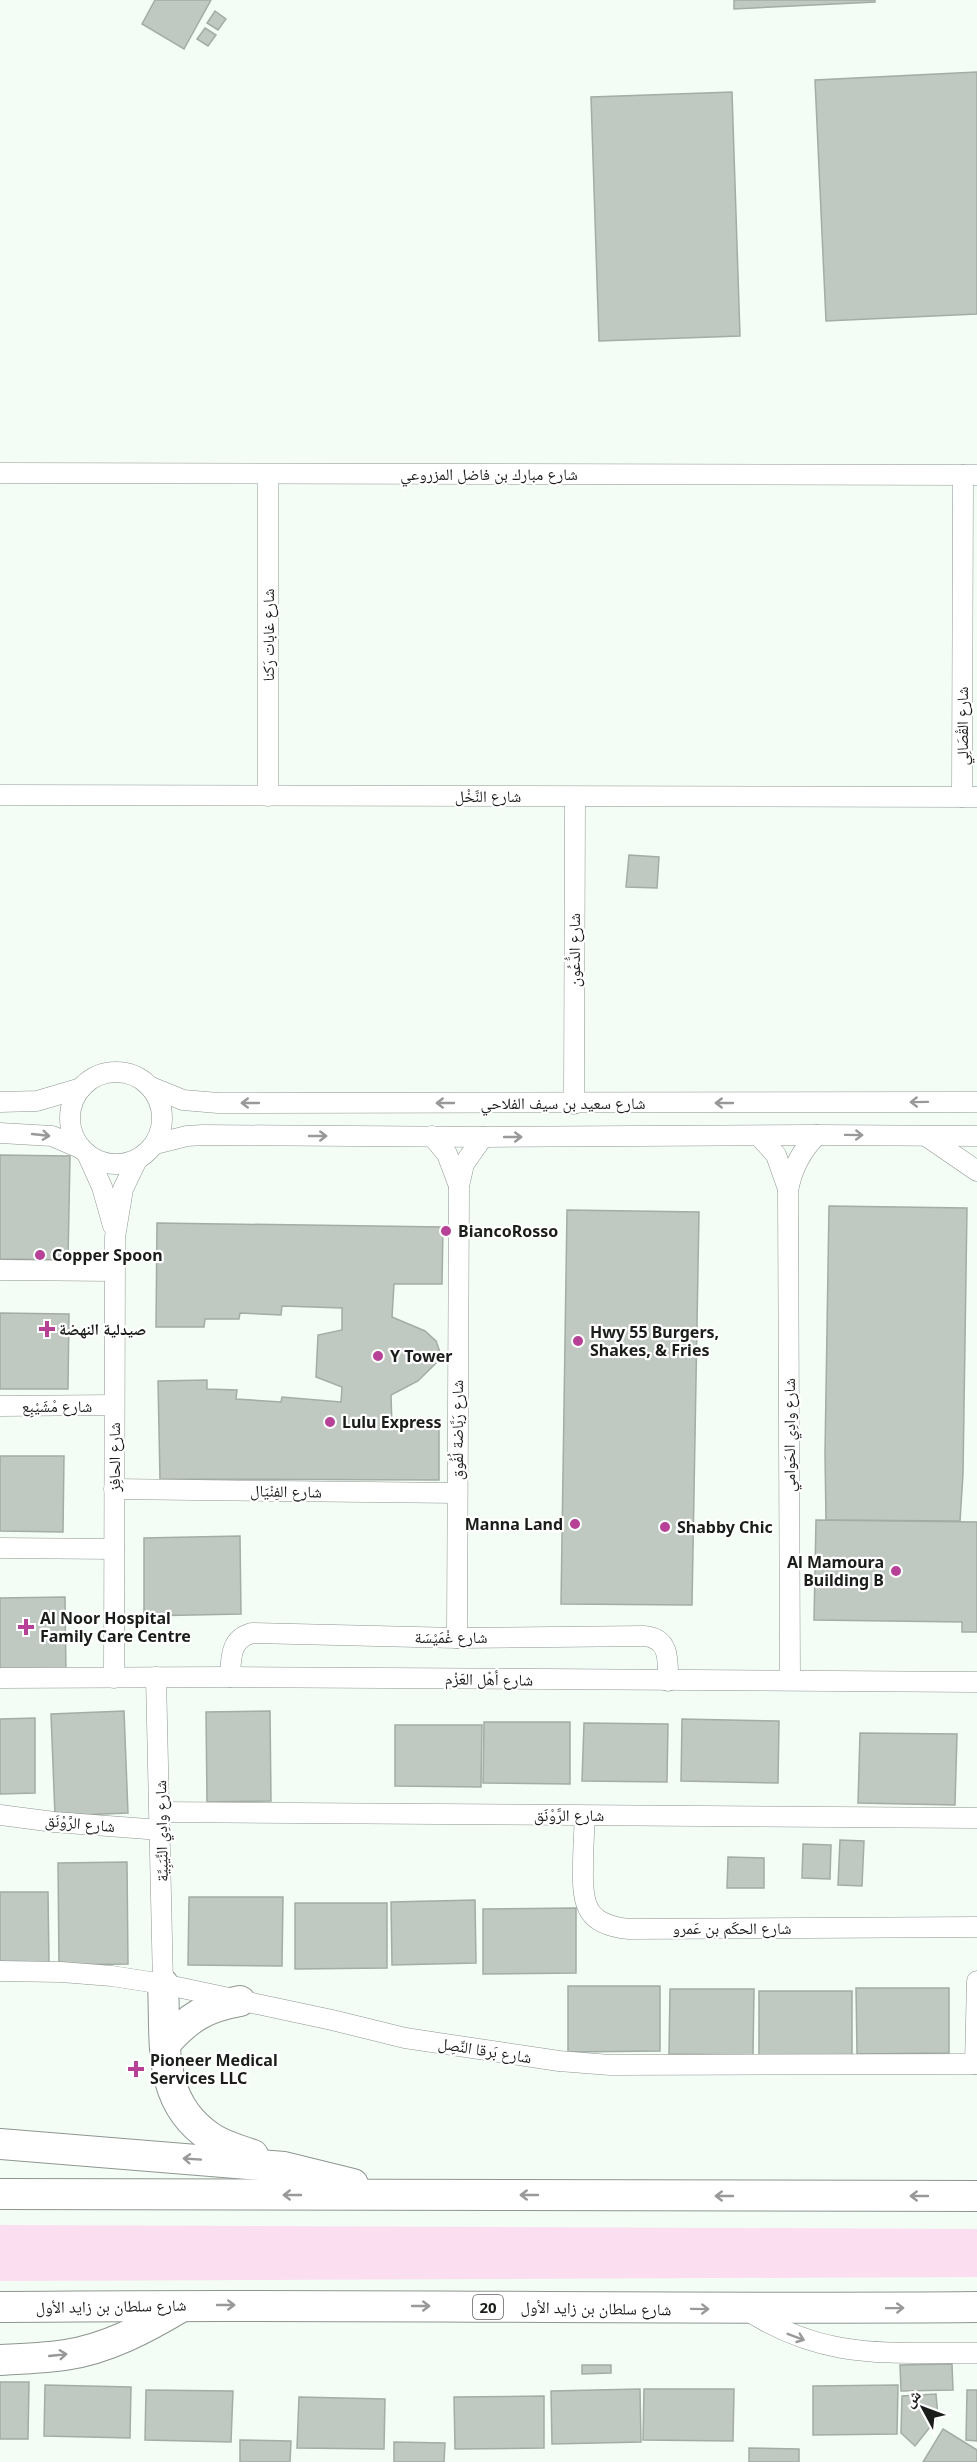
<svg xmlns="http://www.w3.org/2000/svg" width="977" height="2462" font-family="'Noto Sans','Noto Naskh Arabic',sans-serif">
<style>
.green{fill:#fbdff0}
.building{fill:#bfc8c1;stroke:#a3aca5;stroke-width:1.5}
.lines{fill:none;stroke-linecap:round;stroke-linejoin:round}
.minor-casing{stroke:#8e9690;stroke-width:21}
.primary-casing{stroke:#8e9690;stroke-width:32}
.minor{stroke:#fff;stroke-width:20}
.primary{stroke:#fff;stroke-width:30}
.oneway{stroke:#989998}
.poi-dot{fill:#b74197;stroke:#fff;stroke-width:2}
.labels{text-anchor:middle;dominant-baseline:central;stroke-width:4.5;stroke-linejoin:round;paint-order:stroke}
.shield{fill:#fff;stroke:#5f615f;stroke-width:1.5}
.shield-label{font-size:15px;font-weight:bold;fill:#1a1d1a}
.street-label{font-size:16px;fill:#1a1d1a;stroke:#fff}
.poi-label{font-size:16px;font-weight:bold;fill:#1a1d1a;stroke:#fff;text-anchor:start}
</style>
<rect width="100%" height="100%" fill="#f3fcf5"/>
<polygon class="green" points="0,2225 977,2229 977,2277 0,2281"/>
<g class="building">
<polygon points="155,0 211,0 184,49 142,24"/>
<polygon points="734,0 875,0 875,2 734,9"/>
<polygon points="215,11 226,19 218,30 207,23"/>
<polygon points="205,28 216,35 208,46 197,39"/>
<polygon points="977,72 977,314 826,321 815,80"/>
<polygon points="732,92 740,336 599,341 591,97"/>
<polygon points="629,855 659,857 657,888 626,887"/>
<polygon points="0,1155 70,1156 68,1260 0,1259"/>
<polygon points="829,1206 967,1208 963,1474 960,1521 826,1520 825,1453"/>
<polygon points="567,1210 699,1212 692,1605 561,1604"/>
<polygon points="157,1223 443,1227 442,1284 394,1284 392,1317 425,1331 436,1341 440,1352 438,1361 418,1381 391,1395 392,1427 439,1426 439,1480 160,1479 158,1381 207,1380 207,1389 237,1390 236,1399 281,1402 282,1397 341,1402 342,1387 316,1377 318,1335 342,1330 342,1308 282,1306 281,1315 240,1313 239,1319 205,1319 204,1327 156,1327"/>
<polygon points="0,1313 69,1314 68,1389 0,1389"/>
<polygon points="0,1456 64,1456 63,1532 0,1531"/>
<polygon points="816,1520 977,1522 977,1632 962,1632 962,1622 814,1620"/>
<polygon points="240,1536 241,1614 144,1616 144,1538"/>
<polygon points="65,1597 66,1674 0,1674 0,1598"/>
<polygon points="124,1711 128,1813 55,1816 51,1714"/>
<polygon points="270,1711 271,1801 207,1802 206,1712"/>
<polygon points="35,1718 35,1793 0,1794 0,1719"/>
<polygon points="682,1719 779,1721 778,1783 681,1781"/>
<polygon points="484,1722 570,1722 570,1784 483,1783"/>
<polygon points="584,1723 668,1724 667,1782 582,1781"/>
<polygon points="395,1725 482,1725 481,1787 395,1786"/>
<polygon points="860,1733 957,1734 955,1805 858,1803"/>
<polygon points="840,1840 864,1841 862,1886 838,1885"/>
<polygon points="803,1844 831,1845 830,1879 802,1878"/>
<polygon points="728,1857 764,1858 764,1888 727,1888"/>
<polygon points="127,1862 128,1964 59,1965 58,1863"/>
<polygon points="0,1892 48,1892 49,1963 0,1963"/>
<polygon points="189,1897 283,1897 282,1966 188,1965"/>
<polygon points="475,1900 476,1963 392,1965 391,1902"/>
<polygon points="295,1903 387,1903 387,1968 295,1969"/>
<polygon points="576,1908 576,1973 483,1974 483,1909"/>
<polygon points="568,1986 660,1986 660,2051 568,2052"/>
<polygon points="856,1988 949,1988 949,2053 857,2054"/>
<polygon points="670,1989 754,1989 753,2055 669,2054"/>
<polygon points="759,1991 852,1991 852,2056 759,2057"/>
<polygon points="952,2364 953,2390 901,2391 900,2365"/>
<polygon points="582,2365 611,2365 611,2373 582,2374"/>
<polygon points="0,2382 29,2382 28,2439 0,2439"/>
<polygon points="45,2385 131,2387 130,2438 44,2436"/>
<polygon points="898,2385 897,2434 813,2435 813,2386"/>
<polygon points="640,2389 641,2442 552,2444 551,2391"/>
<polygon points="644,2389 734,2389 733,2441 643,2440"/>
<polygon points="146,2390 233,2391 231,2442 145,2440"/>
<polygon points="967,2390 977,2390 977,2441 966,2440"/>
<polygon points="936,2394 938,2417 915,2446 901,2433 902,2396"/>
<polygon points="544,2396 544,2448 455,2449 454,2397"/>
<polygon points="299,2397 385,2399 384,2449 297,2448"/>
<polygon points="943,2429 977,2450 977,2462 923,2462"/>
<polygon points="240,2440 291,2441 290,2462 240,2462"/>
<polygon points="394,2442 445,2443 444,2462 394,2462"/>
<polygon points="749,2448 799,2449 799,2462 749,2462"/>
</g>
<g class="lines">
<defs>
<g id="minor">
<polyline points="0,473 977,475"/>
<polyline points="0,795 977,797"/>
<polyline points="268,796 268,474"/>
<polyline points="962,797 963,475"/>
<circle cx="116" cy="1118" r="46"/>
<polyline points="151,1087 183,1100 218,1103 977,1102"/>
<polyline points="0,1102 37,1101 81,1088"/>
<polyline points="574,1104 575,797"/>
<polyline points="0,1133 52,1136 80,1148"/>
<polyline points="432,1136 447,1154 459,1186"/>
<polyline points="759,1136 776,1155 788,1189"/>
<polyline points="926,1136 977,1171"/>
<polyline points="155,1144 187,1136 203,1135 483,1137 817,1135 977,1136"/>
<polyline points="88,1156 102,1187 113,1226"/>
<polyline points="0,1270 114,1271"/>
<polyline points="0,1406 114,1405"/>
<polyline points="114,1489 457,1493"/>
<polyline points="0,1548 114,1549"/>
<polyline points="457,1638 459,1186 464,1164 483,1137"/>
<polyline points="156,1677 163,1984"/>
<path d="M230,1677C231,1658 230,1639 252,1633L457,1638L644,1636C670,1638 668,1660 668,1681"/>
<polyline points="0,1678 230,1677 977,1682"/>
<polyline points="114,1678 115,1237 123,1189 137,1160"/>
<path d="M790,1679L788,1191C792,1168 801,1151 817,1135"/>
<polyline points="160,1812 977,1818"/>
<polyline points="0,1815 54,1822 161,1830"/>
<path d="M585,1816C584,1833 583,1850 583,1868C582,1906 587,1925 629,1929L977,1927"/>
<polyline points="0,1971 61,1972 112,1976 163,1984 332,2020 405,2038 559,2061 610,2065 977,2064"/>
<polyline points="975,2064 977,1981"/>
<path d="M745,2309C824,2361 887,2352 977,2353"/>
</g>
<g id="primary">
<path d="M163,1984C166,2041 156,2101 210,2137C223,2146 239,2150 253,2155"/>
<path d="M166,2043C189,2017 206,2007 240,2001"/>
<polyline points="0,2144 284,2167 353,2184"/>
<polyline points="0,2194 977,2196"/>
<path d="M0,2307C326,2303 651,2310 977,2307"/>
<path d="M0,2360C22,2359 44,2358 65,2355C107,2349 146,2328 181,2307"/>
</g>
</defs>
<use href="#minor" class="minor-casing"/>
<use href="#primary" class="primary-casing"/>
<use href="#minor" class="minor"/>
<use href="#primary" class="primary"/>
</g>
<defs><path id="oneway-shaft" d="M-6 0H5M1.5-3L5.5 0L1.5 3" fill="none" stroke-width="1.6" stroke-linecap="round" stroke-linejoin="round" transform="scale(1.5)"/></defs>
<g class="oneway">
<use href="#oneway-shaft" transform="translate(919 1102) rotate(179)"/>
<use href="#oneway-shaft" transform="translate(250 1103) rotate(-180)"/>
<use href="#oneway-shaft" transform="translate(445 1103) rotate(-180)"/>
<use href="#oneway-shaft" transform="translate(724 1103) rotate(180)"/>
<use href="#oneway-shaft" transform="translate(41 1135) rotate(6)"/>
<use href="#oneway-shaft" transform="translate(854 1135) rotate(1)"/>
<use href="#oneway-shaft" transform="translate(318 1136)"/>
<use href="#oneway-shaft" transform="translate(513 1137)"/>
<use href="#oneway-shaft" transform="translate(192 2159) rotate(-176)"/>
<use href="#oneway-shaft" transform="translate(292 2195) rotate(-180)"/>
<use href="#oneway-shaft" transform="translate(529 2195) rotate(-180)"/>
<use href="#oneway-shaft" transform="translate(724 2196) rotate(-180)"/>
<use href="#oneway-shaft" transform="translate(919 2196) rotate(-180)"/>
<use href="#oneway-shaft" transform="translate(226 2305)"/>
<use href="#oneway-shaft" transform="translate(421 2306)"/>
<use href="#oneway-shaft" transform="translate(895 2308) rotate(-1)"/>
<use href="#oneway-shaft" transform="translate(700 2309) rotate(1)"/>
<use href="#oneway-shaft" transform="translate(796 2337) rotate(21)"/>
<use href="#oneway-shaft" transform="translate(58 2355) rotate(-6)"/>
</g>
<g class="poi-dot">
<circle cx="446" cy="1231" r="6"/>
<circle cx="40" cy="1255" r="6"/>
<path d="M44 1320h6v6h6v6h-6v6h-6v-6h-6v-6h6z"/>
<circle cx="578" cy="1341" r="6"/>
<circle cx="378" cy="1356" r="6"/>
<circle cx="330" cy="1422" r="6"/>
<circle cx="575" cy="1524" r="6"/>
<circle cx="665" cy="1527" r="6"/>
<circle cx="896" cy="1571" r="6"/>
<path d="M23 1618h6v6h6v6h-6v6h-6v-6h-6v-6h6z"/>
<path d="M133 2060h6v6h6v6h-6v6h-6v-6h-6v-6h6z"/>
</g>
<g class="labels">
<rect class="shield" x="473" y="2295" width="30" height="24" rx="4.5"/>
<g class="shield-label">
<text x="488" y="2307">20</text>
</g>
<g class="street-label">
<text x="489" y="474">شارع مبارك بن فاضل المزروعي</text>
<text transform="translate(268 635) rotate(-90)">شارع غابات رَكنا</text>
<text transform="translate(962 726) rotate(-90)">شارع القْصَالِي</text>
<text x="488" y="796">شارع النَّخْل</text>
<text transform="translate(574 950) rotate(-90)">شارع الدُّعُون</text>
<text x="563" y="1103">شارع سعيد بن سيف الفلاحي</text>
<text x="57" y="1406">شارع مْشَيْبِع</text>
<text transform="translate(457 1430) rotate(-90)">شارع رَبَّاضة لُفُوق</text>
<text transform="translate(789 1435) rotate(-90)">شارع وادِي الحَوامي</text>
<text transform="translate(114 1457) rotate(-90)">شارع الحافِز</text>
<text transform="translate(286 1491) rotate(1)">شارع الفِنْيَال</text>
<text x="451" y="1637">شارع غْمَيْسَة</text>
<text transform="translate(489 1679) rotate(1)">شارع أهْل العَزْم</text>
<text x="569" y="1815">شارع الرَّوْنَق</text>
<text transform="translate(80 1823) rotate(5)">شارع الرَّوْنَق</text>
<text transform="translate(161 1831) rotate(-91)">شارع وادِي النِّيَبِيَّة</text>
<text x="732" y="1928">شارع الحكَم بن عَمرو</text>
<text transform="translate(485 2050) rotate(9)">شارع بَرقا النِّصِل</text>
<text transform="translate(111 2306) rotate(-1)">شارع سلطان بن زايد الأول</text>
<text transform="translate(596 2308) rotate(1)">شارع سلطان بن زايد الأول</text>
</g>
<g class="poi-label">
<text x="458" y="1231">BiancoRosso</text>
<text x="52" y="1255">Copper Spoon</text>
<text x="59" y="1329">صيدلية النهضة</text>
<text x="590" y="1332">Hwy 55 Burgers,<tspan x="590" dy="18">Shakes, &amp; Fries</tspan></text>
<text x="390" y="1356">Y Tower</text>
<text x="342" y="1422">Lulu Express</text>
<text x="563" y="1524" text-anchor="end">Manna Land</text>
<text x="677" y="1527">Shabby Chic</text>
<text x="884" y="1562" text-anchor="end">Al Mamoura<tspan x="884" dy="18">Building B</tspan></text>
<text x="40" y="1618">Al Noor Hospital<tspan x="40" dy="18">Family Care Centre</tspan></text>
<text x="150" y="2060">Pioneer Medical<tspan x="150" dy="18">Services LLC</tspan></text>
</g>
</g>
<g transform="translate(923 2408) rotate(311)" stroke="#ffffff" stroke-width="4.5" paint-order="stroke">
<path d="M0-4.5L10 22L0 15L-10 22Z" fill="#1a1d1a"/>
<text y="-9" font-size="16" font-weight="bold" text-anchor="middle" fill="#1a1d1a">ش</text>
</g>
</svg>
